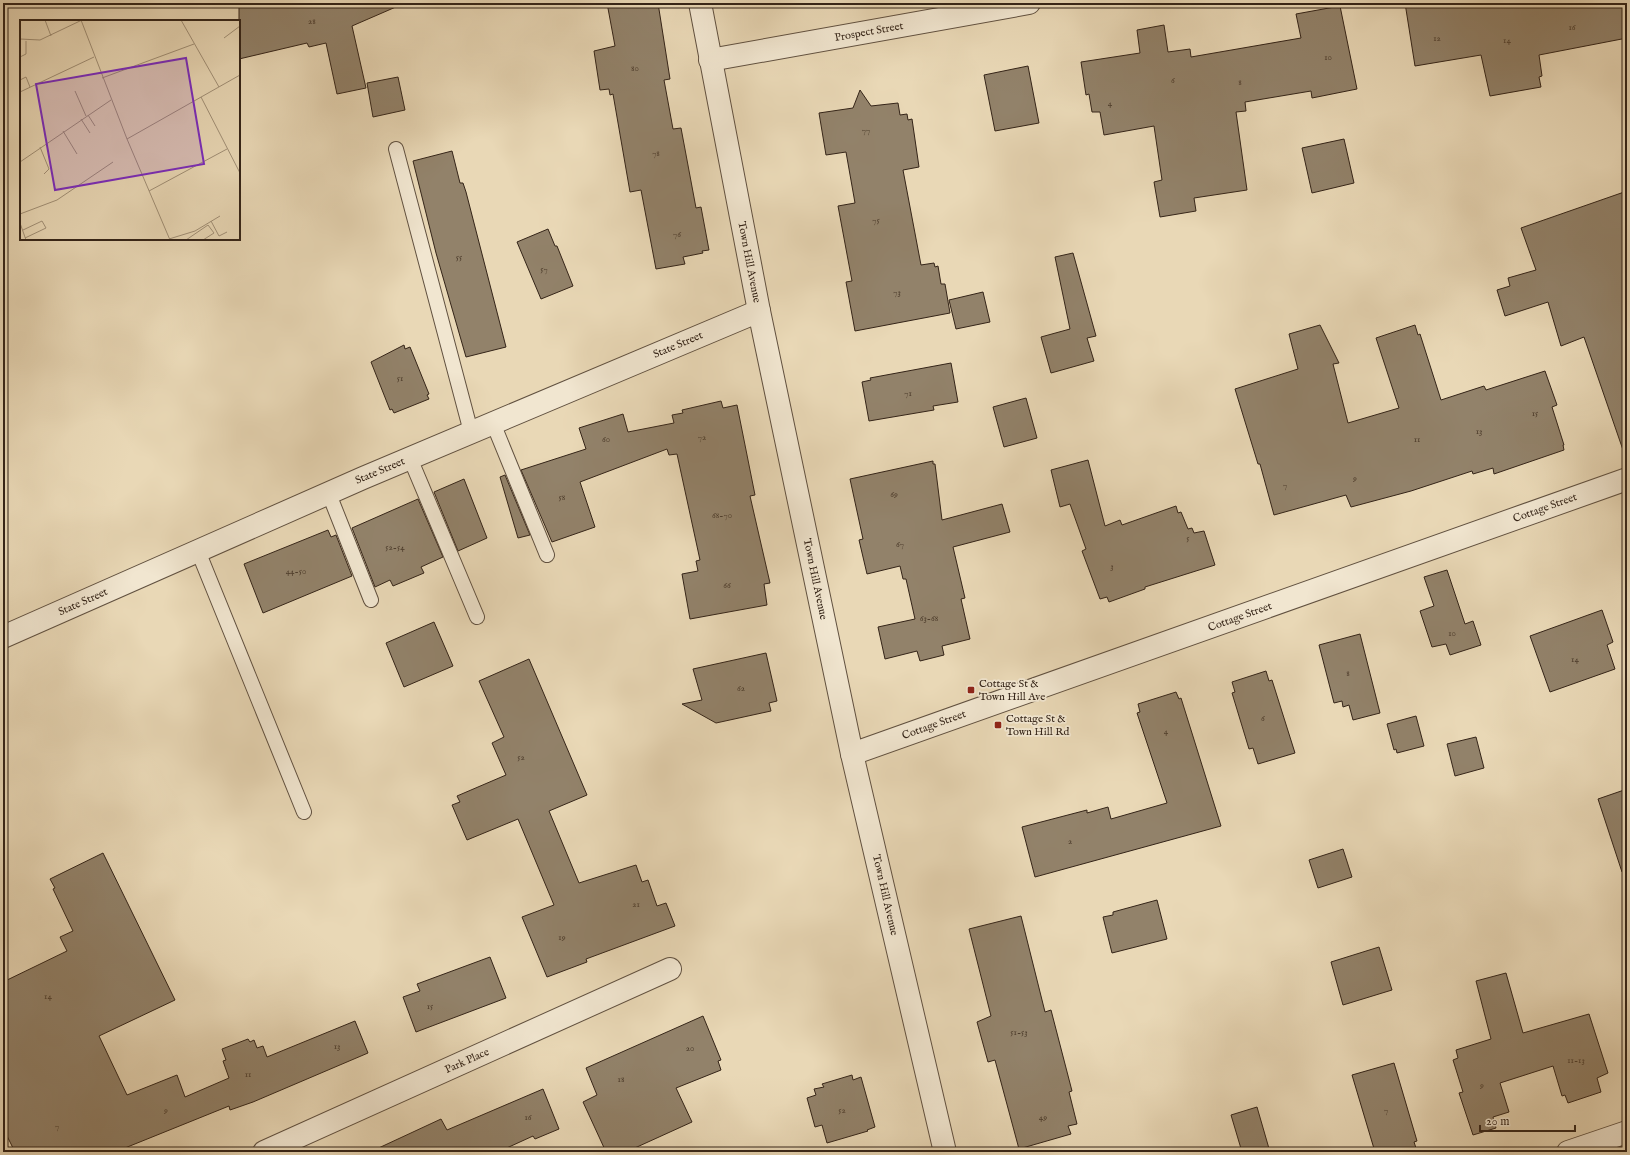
<svg xmlns="http://www.w3.org/2000/svg" width="1630" height="1155" font-family="'IM FELL English',serif">
<style>
.building{fill:#92826a;stroke:#342418}
.lines{fill:none;stroke-linecap:round;stroke-linejoin:round}
.service-casing{stroke:#615140;stroke-width:16}
.minor-casing{stroke:#615140;stroke-width:24}
.tertiary-casing{stroke:#615140;stroke-width:24}
.service{stroke:#f1e6d0;stroke-width:14}
.minor{stroke:#f1e6d0;stroke-width:22}
.tertiary{stroke:#f1e6d0;stroke-width:22}
.poi-dot{fill:#8f2418;stroke:#f1e6d0;stroke-width:1.5}
.labels{text-anchor:middle;dominant-baseline:central;stroke-width:3.5;stroke-linejoin:round;paint-order:stroke}
.number-label{font-size:9px;fill:#4c3c2c}
.street-label{font-size:11px;fill:#342418;stroke:#f1e6d0}
.poi-label{font-size:11px;fill:#342418;stroke:#f1e6d0;text-anchor:start}
.inset-road{fill:none;stroke:#a19077;stroke-width:1}
.view{fill:#7b2cbf;fill-opacity:0.15;stroke:#7b2cbf;stroke-width:2}
.inset-edge{fill:none;stroke:#342418;stroke-width:2}
</style>
<rect width="100%" height="100%" fill="#e9d8b6"/>
<filter id="stains"><feTurbulence type="fractalNoise" baseFrequency=".005" numOctaves="4"/><feColorMatrix values="0 0 0 0 .2 0 0 0 0 .09 0 0 0 0 .02 0 0 0 .5 -.17"/></filter>
<radialGradient id="worn" r=".72"><stop offset=".6" stop-color="#630" stop-opacity="0"/><stop offset="1" stop-color="#630" stop-opacity=".3"/></radialGradient>
<g class="building">
<polygon points="239,3 405,3 352,26 366,88 337,94 326,43 309,47 307,43 239,59"/>
<polygon points="607,3 658,3 670,79 664,80 673,129 681,128 696,208 701,207 709,250 702,251 703,253 683,257 685,264 656,269 641,190 630,192 613,94 610,95 609,89 600,90 594,51 615,46"/>
<polygon points="1405,3 1627,3 1627,38 1539,55 1542,76 1539,77 1541,87 1490,96 1481,55 1415,66"/>
<polygon points="1340,6 1357,89 1312,98 1311,91 1245,102 1246,111 1236,112 1247,190 1194,198 1196,211 1160,217 1154,182 1162,180 1154,126 1104,135 1100,112 1092,112 1089,94 1086,95 1081,62 1140,53 1137,30 1164,25 1168,52 1190,49 1191,57 1301,38 1296,14"/>
<polygon points="1028,66 1039,123 995,131 984,75"/>
<polygon points="398,77 405,110 373,117 367,83"/>
<polygon points="860,90 871,106 898,103 900,115 907,114 908,120 912,119 919,167 903,170 921,265 934,263 935,267 938,266 941,284 945,284 950,313 855,331 846,282 852,281 838,206 855,203 846,152 826,155 819,113 853,108"/>
<polygon points="1344,139 1354,183 1312,193 1302,148"/>
<polygon points="452,151 460,183 463,183 466,192 506,347 466,357 436,253 413,161"/>
<polygon points="1627,191 1627,449 1623,450 1584,337 1561,346 1548,302 1505,316 1497,290 1510,286 1508,278 1536,270 1521,228"/>
<polygon points="548,229 555,246 557,246 573,286 541,299 517,242"/>
<polygon points="1073,253 1096,336 1087,338 1094,361 1051,373 1041,337 1070,329 1055,257"/>
<polygon points="983,292 990,322 956,329 949,300"/>
<polygon points="1320,325 1339,363 1333,364 1348,423 1399,408 1376,338 1415,325 1418,335 1420,334 1441,400 1484,386 1486,390 1545,371 1557,405 1552,407 1564,445 1563,445 1564,450 1494,474 1493,468 1473,474 1472,471 1411,491 1351,507 1346,495 1274,515 1260,464 1258,464 1235,389 1298,369 1289,334"/>
<polygon points="404,345 405,349 410,347 429,394 427,395 429,399 394,413 392,409 390,410 371,362"/>
<polygon points="951,363 958,402 933,406 934,410 869,421 862,382 871,380 870,378"/>
<polygon points="1026,398 1037,438 1004,447 993,407"/>
<polygon points="721,401 723,408 737,405 755,495 750,496 770,583 764,584 767,605 690,619 682,574 698,571 696,561 700,560 677,454 669,455 667,449 580,482 595,527 552,542 521,470 586,449 579,428 623,414 628,432 674,423 672,415 683,413 682,410"/>
<polygon points="1088,460 1105,526 1120,520 1122,525 1176,506 1178,513 1181,512 1188,529 1192,528 1194,533 1204,531 1215,565 1145,587 1145,589 1109,602 1107,597 1100,599 1082,551 1086,549 1070,504 1060,507 1051,470"/>
<polygon points="933,461 933,464 935,464 942,520 1002,504 1010,532 953,547 965,598 961,599 970,639 942,646 944,655 920,661 917,651 885,659 878,627 915,619 906,579 903,579 900,566 867,574 859,540 863,539 850,479"/>
<polygon points="505,475 530,535 518,538 500,477"/>
<polygon points="464,479 487,538 458,551 434,492"/>
<polygon points="418,499 443,557 421,567 424,573 393,586 390,580 375,587 352,528"/>
<polygon points="328,530 331,537 336,535 352,576 263,613 244,564"/>
<polygon points="1447,570 1465,624 1473,621 1481,645 1450,655 1446,644 1432,647 1420,611 1434,606 1424,577"/>
<polygon points="1602,610 1613,642 1607,645 1615,669 1550,692 1530,636"/>
<polygon points="434,622 453,666 404,687 386,643"/>
<polygon points="1360,634 1380,713 1353,720 1349,705 1343,707 1342,701 1334,703 1319,645"/>
<polygon points="766,653 777,701 769,703 771,711 716,723 682,704 702,700 693,669"/>
<polygon points="529,659 587,795 549,811 579,883 636,865 642,882 648,880 657,906 666,903 675,926 586,959 587,962 547,977 522,917 554,905 518,819 467,840 452,805 460,802 457,796 506,775 492,743 504,737 479,681"/>
<polygon points="1266,671 1269,681 1272,680 1295,753 1258,764 1253,748 1249,749 1232,693 1235,692 1232,682"/>
<polygon points="1176,692 1179,699 1181,698 1221,826 1035,877 1022,827 1087,810 1087,813 1108,807 1111,819 1167,803 1137,713 1140,712 1138,704"/>
<polygon points="1416,716 1424,746 1397,753 1396,749 1394,750 1387,724"/>
<polygon points="1476,737 1484,768 1455,776 1447,744"/>
<polygon points="1627,789 1627,872 1622,872 1598,799"/>
<polygon points="1343,849 1352,877 1318,888 1309,860"/>
<polygon points="103,853 175,1000 99,1036 127,1095 177,1075 185,1097 229,1078 223,1061 226,1060 222,1049 248,1039 250,1042 254,1040 257,1048 263,1046 267,1057 355,1021 368,1053 253,1102 230,1110 229,1106 115,1152 15,1152 3,1128 3,982 67,951 60,937 73,931 53,889 55,888 50,879"/>
<polygon points="1157,900 1167,939 1112,953 1103,917 1113,915 1113,912"/>
<polygon points="1021,916 1045,1012 1051,1010 1072,1091 1069,1092 1077,1124 1068,1126 1071,1134 1019,1149 995,1060 988,1062 977,1022 991,1016 969,929"/>
<polygon points="1379,947 1392,990 1343,1005 1331,962"/>
<polygon points="490,957 506,998 416,1032 403,997 420,991 417,984"/>
<polygon points="1506,973 1523,1033 1589,1014 1608,1073 1597,1078 1601,1092 1568,1103 1565,1095 1562,1096 1553,1066 1500,1083 1509,1112 1493,1117 1496,1128 1473,1135 1459,1093 1463,1092 1453,1060 1458,1058 1456,1050 1491,1039 1476,981"/>
<polygon points="703,1016 721,1060 718,1061 721,1070 676,1088 692,1122 626,1152 606,1152 583,1102 597,1095 586,1068"/>
<polygon points="1394,1063 1417,1141 1414,1142 1416,1148 1402,1152 1375,1152 1352,1075"/>
<polygon points="852,1075 853,1080 861,1077 875,1127 867,1130 868,1131 827,1143 822,1125 815,1127 807,1098 816,1095 814,1089 824,1087 822,1084"/>
<polygon points="543,1089 559,1129 535,1139 533,1136 498,1152 370,1152 441,1119 447,1130"/>
<polygon points="1257,1107 1270,1152 1242,1152 1231,1115"/>
</g>
<g class="lines">
<defs>
<g id="service">
<polyline points="396,149 471,432"/>
<polyline points="493,423 547,555"/>
<polyline points="410,458 477,617"/>
<polyline points="329,494 371,600"/>
<polyline points="198,551 304,812"/>
</g>
<g id="minor">
<polyline points="710,60 1029,3"/>
<polyline points="3,637 363,478 759,311"/>
<polyline points="852,754 1627,479"/>
<polyline points="264,1152 670,969"/>
<polyline points="1568,1152 1627,1132"/>
</g>
<polyline id="tertiary" points="700,3 759,311 852,754 945,1152"/>
</defs>
<use href="#service" class="service-casing"/>
<use href="#minor" class="minor-casing"/>
<use href="#tertiary" class="tertiary-casing"/>
<use href="#service" class="service"/>
<use href="#minor" class="minor"/>
<use href="#tertiary" class="tertiary"/>
</g>
<g class="poi-dot">
<rect x="967" y="686" width="8" height="8" rx="2"/>
<rect x="994" y="721" width="8" height="8" rx="2"/>
</g>
<g class="labels">
<g class="number-label">
<text x="312" y="21">28</text>
<text x="1572" y="27">16</text>
<text x="1437" y="38">12</text>
<text x="1507" y="40">14</text>
<text x="1328" y="57">10</text>
<text x="635" y="68">80</text>
<text x="1173" y="80">6</text>
<text x="1240" y="82">8</text>
<text x="1110" y="103">4</text>
<text x="866" y="130">77</text>
<text x="656" y="153">78</text>
<text x="876" y="220">75</text>
<text x="677" y="234">76</text>
<text x="459" y="257">55</text>
<text x="544" y="269">57</text>
<text x="897" y="292">73</text>
<text x="400" y="378">51</text>
<text x="908" y="393">71</text>
<text x="1535" y="413">15</text>
<text x="1479" y="431">13</text>
<text x="702" y="437">72</text>
<text x="606" y="439">60</text>
<text x="1417" y="439">11</text>
<text x="1355" y="478">9</text>
<text x="1285" y="485">7</text>
<text x="894" y="494">69</text>
<text x="562" y="497">58</text>
<text x="722" y="515">68-70</text>
<text x="1188" y="538">5</text>
<text x="900" y="544">67</text>
<text x="395" y="547">52-54</text>
<text x="1112" y="566">3</text>
<text x="296" y="571">44-50</text>
<text x="727" y="585">66</text>
<text x="929" y="618">63-68</text>
<text x="1452" y="633">10</text>
<text x="1575" y="659">14</text>
<text x="1348" y="673">8</text>
<text x="741" y="688">62</text>
<text x="1263" y="718">6</text>
<text x="1166" y="731">4</text>
<text x="521" y="757">52</text>
<text x="1070" y="841">2</text>
<text x="636" y="904">21</text>
<text x="562" y="937">19</text>
<text x="48" y="996">14</text>
<text x="430" y="1006">15</text>
<text x="1019" y="1032">51-53</text>
<text x="337" y="1046">13</text>
<text x="690" y="1048">20</text>
<text x="1576" y="1060">11-13</text>
<text x="248" y="1074">11</text>
<text x="621" y="1079">18</text>
<text x="1482" y="1085">9</text>
<text x="166" y="1110">9</text>
<text x="842" y="1110">52</text>
<text x="1386" y="1110">7</text>
<text x="528" y="1117">16</text>
<text x="1043" y="1117">49</text>
<text x="57" y="1126">7</text>
</g>
<g class="street-label">
<text transform="translate(869 32) rotate(-10)">Prospect Street</text>
<text transform="translate(749 262) rotate(79)">Town Hill Avenue</text>
<text transform="translate(678 345) rotate(-23)">State Street</text>
<text transform="translate(380 471) rotate(-23)">State Street</text>
<text transform="translate(1545 508) rotate(-20)">Cottage Street</text>
<text transform="translate(815 579) rotate(78)">Town Hill Avenue</text>
<text transform="translate(83 602) rotate(-24)">State Street</text>
<text transform="translate(1240 617) rotate(-20)">Cottage Street</text>
<text transform="translate(934 725) rotate(-20)">Cottage Street</text>
<text transform="translate(885 895) rotate(77)">Town Hill Avenue</text>
<text transform="translate(467 1061) rotate(-24)">Park Place</text>
</g>
<g class="poi-label">
<text x="979" y="684">Cottage St &amp;<tspan x="979" dy="13">Town Hill Ave</tspan></text>
<text x="1006" y="719">Cottage St &amp;<tspan x="1006" dy="13">Town Hill Rd</tspan></text>
</g>
</g>
<g transform="translate(20 20)">
<rect width="220" height="220" fill="#e9d8b6"/>
<path class="inset-road" d="M25,0L31,16M61,0L107,119L150,220M161,0L199,67M204,18L220,6M0,19L20,20L62,0M0,37L6,34V21M82,58L174,24M0,60L6,57L10,67M55,71L66,96M0,72L74,37M181,77L220,153M68,95L75,106M61,99L70,113M43,111L57,134M107,119L220,55M20,127L29,149L24,154M0,142L91,80M129,171L207,129M0,194L37,180L93,142M191,201L199,216L207,212M0,203L6,220M3,210L22,201L26,208L5,218M149,219L175,211L200,196M166,220L188,205L194,213L183,220"/>
<path class="view" d="M166,38L184,144L35,170L16,64Z"/>
<rect width="220" height="220" class="inset-edge"/>
</g>
<rect width="1630" height="1155" fill="none" stroke="#e9d8b6" stroke-width="16"/>
<rect x="4" y="4" width="1622" height="1147" fill="none" stroke="#342418" stroke-width="2"/>
<rect x="8" y="8" width="1614" height="1139" fill="none" stroke="#342418"/>
<path d="M1480 1125v6h95v-6" fill="none" stroke="#342418" stroke-width="2"/>
<text x="1486" y="1125" font-size="12" fill="#342418" stroke="#f1e6d0" stroke-width="3" paint-order="stroke">20 m</text>
<rect width="100%" height="100%" filter="url(#stains)"/>
<rect width="100%" height="100%" fill="url(#worn)"/>
</svg>
